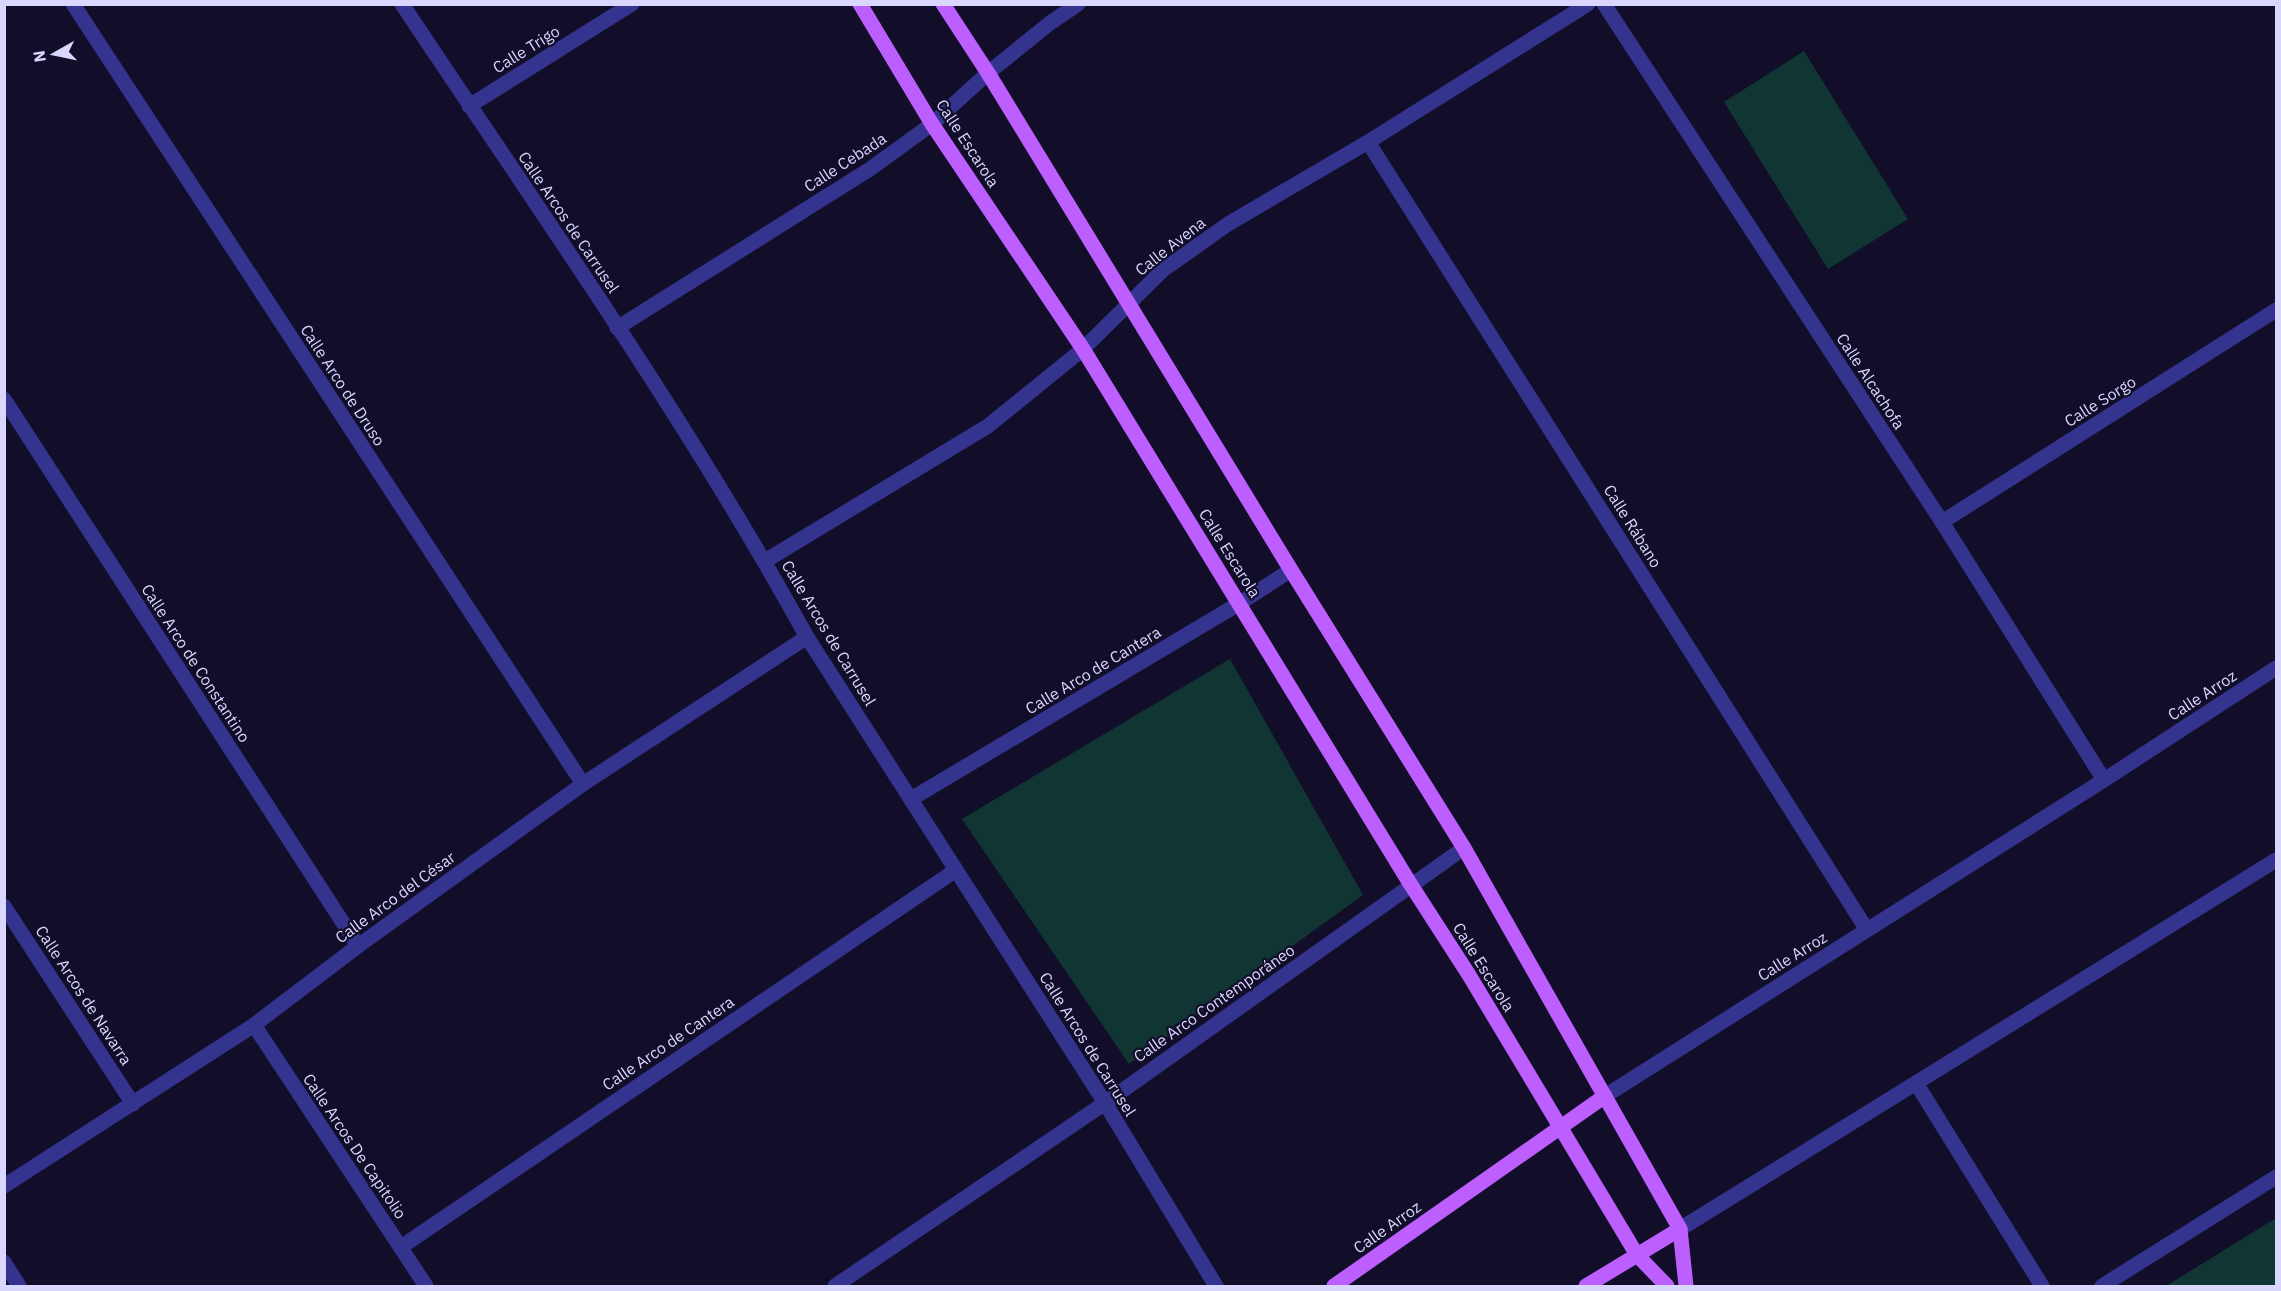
<svg xmlns="http://www.w3.org/2000/svg" width="2281" height="1291" font-family="'IBM Plex Sans',sans-serif">
<style>
.green{fill:#103532}
.lines{fill:none;stroke-linecap:round;stroke-linejoin:round}
.minor{stroke:#34348e;stroke-width:15}
.major{stroke:#bd5eff;stroke-width:15}
.labels{text-anchor:middle;dominant-baseline:central;stroke-width:4.5;stroke-linejoin:round;paint-order:stroke}
.street-label{font-size:16px;fill:#dad7ff;stroke:#120e2a}
</style>
<rect width="100%" height="100%" fill="#120e2a"/>
<g class="green">
<polygon points="1804,51 1908,219 1828,269 1724,102"/>
<polygon points="1230,659 1363,895 1129,1064 962,819"/>
<polygon points="2276,1218 2276,1286 2166,1286"/>
</g>
<g class="lines">
<g class="minor">
<polyline points="73,4 583,784"/>
<path d="M402,4C541,213 686,418 807,637L1105,1103L1216,1286"/>
<polyline points="1604,4 1942,522 2104,780"/>
<polyline points="469,106 632,4"/>
<polyline points="1368,142 1867,930"/>
<polyline points="617,328 870,169 932,124 988,73 1050,23 1078,4"/>
<polyline points="4,399 358,946"/>
<polyline points="1942,522 2276,310"/>
<polyline points="765,561 988,426 1083,349 1163,270 1228,224 1368,142 1588,4"/>
<polyline points="911,799 1240,603 1291,570"/>
<polyline points="4,906 133,1104"/>
<polyline points="254,1025 426,1286"/>
<polyline points="1916,1083 2042,1286"/>
<polyline points="1605,1096 2104,780 2276,668"/>
<polyline points="4,1186 254,1025 358,946 583,784 807,637"/>
<polyline points="1680,1229 2276,860"/>
<polyline points="401,1247 956,870"/>
<polyline points="4,1262 19,1286"/>
<polyline points="835,1286 1105,1103 1464,848"/>
<polyline points="2102,1286 2276,1177"/>
</g>
<g class="major">
<polyline points="860,4 932,124 1083,349 1411,885 1469,975 1637,1255 1667,1286"/>
<polyline points="943,4 988,73 1291,570 1464,848 1680,1229 1686,1286"/>
<polyline points="1334,1286 1605,1096"/>
<polyline points="1586,1286 1680,1229"/>
</g>
</g>
<g class="labels">
<g class="street-label">
<text transform="translate(526 49) rotate(-32)">Calle Trigo</text>
<text transform="translate(968 143) rotate(57)">Calle Escarola</text>
<text transform="translate(845 162) rotate(-33)">Calle Cebada</text>
<text transform="translate(569 222) rotate(56)">Calle Arcos de Carrusel</text>
<text transform="translate(1170 246) rotate(-38)">Calle Avena</text>
<text transform="translate(1871 381) rotate(57)">Calle Alcachofa</text>
<text transform="translate(343 385) rotate(57)">Calle Arco de Druso</text>
<text transform="translate(2100 401) rotate(-32)">Calle Sorgo</text>
<text transform="translate(1633 526) rotate(58)">Calle Rábano</text>
<text transform="translate(1230 553) rotate(58)">Calle Escarola</text>
<text transform="translate(829 633) rotate(59)">Calle Arcos de Carrusel</text>
<text transform="translate(196 663) rotate(57)">Calle Arco de Constantino</text>
<text transform="translate(1093 670) rotate(-31)">Calle Arco de Cantera</text>
<text transform="translate(2202 695) rotate(-33)">Calle Arroz</text>
<text transform="translate(395 897) rotate(-36)">Calle Arco del César</text>
<text transform="translate(1792 956) rotate(-32)">Calle Arroz</text>
<text transform="translate(1484 967) rotate(58)">Calle Escarola</text>
<text transform="translate(84 995) rotate(57)">Calle Arcos de Navarra</text>
<text transform="translate(1214 1003) rotate(-35)">Calle Arco Contemporáneo</text>
<text transform="translate(668 1043) rotate(-34)">Calle Arco de Cantera</text>
<text transform="translate(1088 1044) rotate(58)">Calle Arcos de Carrusel</text>
<text transform="translate(355 1146) rotate(56)">Calle Arcos De Capitolio</text>
<text transform="translate(1387 1227) rotate(-35)">Calle Arroz</text>
</g>
</g>
<rect width="2281" height="1291" fill="none" stroke="#dad7ff" stroke-width="12"/>
<g transform="translate(54 54) rotate(261)" stroke="#120e2a" stroke-width="4.5" paint-order="stroke">
<path d="M0-4.5L10 22L0 15L-10 22Z" fill="#dad7ff"/>
<text y="-9" font-size="16" font-weight="bold" text-anchor="middle" fill="#dad7ff">N</text>
</g>
</svg>
